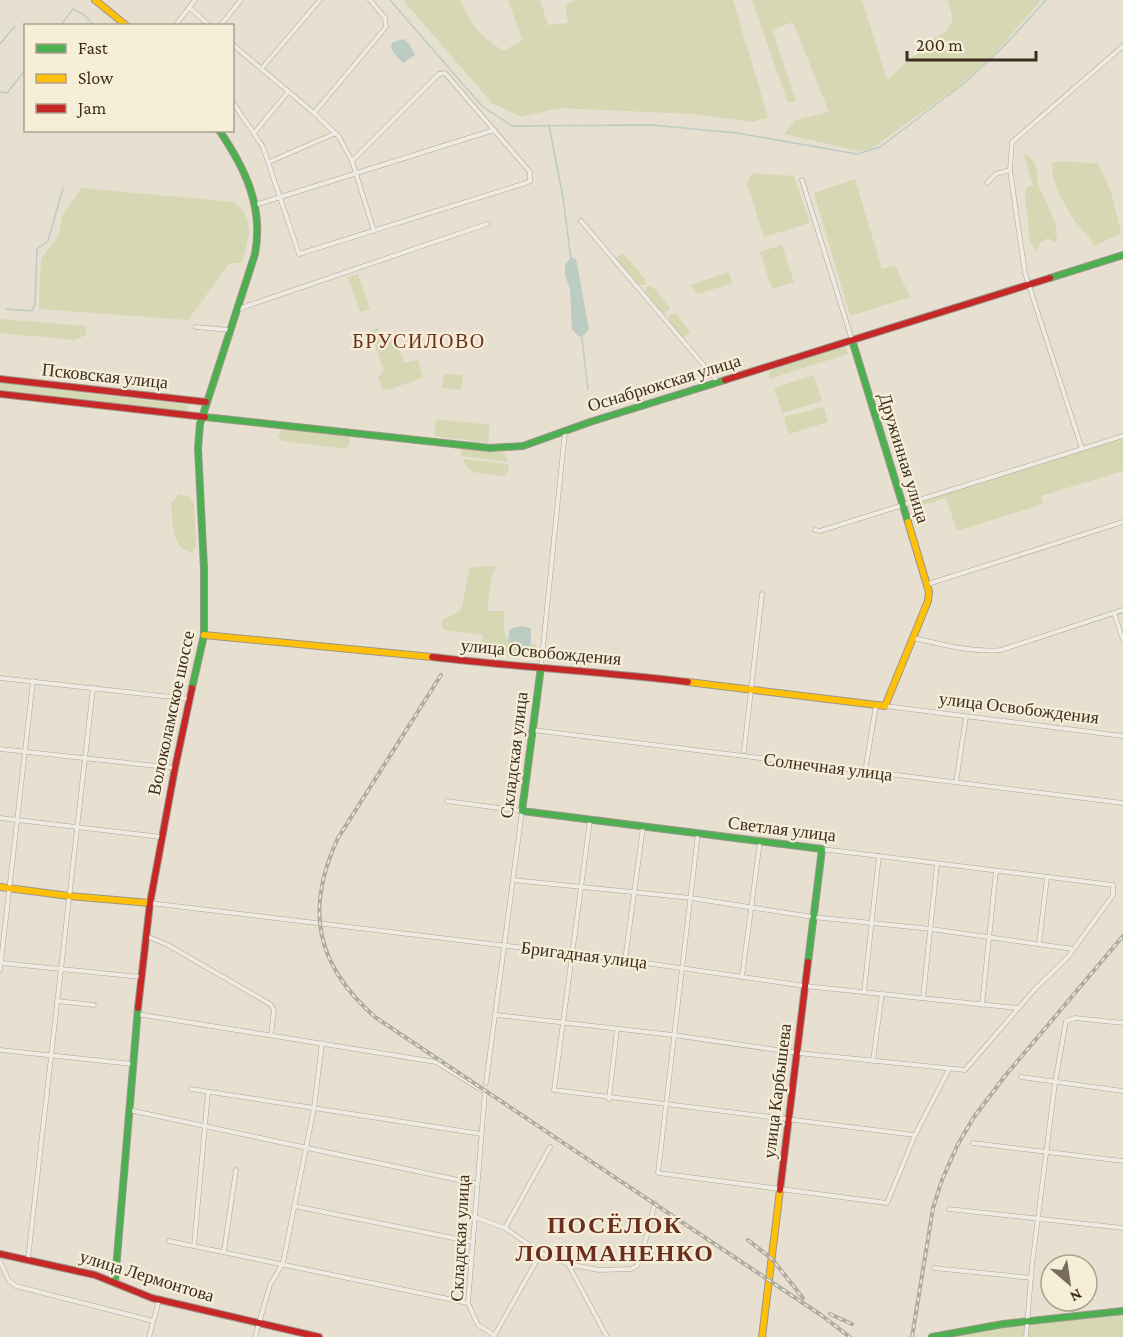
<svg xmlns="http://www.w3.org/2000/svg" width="1123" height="1337" font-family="'Crimson Pro',serif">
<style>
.green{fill:#d6d7b3}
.water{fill:#bcccc2}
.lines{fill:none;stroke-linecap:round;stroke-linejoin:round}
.stream{stroke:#bcccc2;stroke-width:1.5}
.street-casing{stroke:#ada599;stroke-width:5}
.fast-casing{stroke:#9c958a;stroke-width:8}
.slow-casing{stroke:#9c958a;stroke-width:8}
.jam-casing{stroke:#9c958a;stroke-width:8}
.street{stroke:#efebe3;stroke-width:4}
.fast{stroke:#4caf50;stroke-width:6}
.slow{stroke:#ffc107;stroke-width:6}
.jam{stroke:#c62828;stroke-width:6}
.rail-casing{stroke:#afaaa2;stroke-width:4}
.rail{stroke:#f7eed8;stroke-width:1.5;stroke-dasharray:4.5;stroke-linecap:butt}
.labels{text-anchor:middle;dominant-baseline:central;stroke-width:4.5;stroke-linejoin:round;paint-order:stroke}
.street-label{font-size:18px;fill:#3d2e20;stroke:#f7eed8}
.neighbourhood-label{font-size:20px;letter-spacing:1.5px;fill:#6b2e1e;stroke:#f7eed8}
.district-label{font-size:24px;font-weight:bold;letter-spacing:1.5px;fill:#6b2e1e;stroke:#f7eed8}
</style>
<rect width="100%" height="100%" fill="#e7e0d1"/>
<g class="green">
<path d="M403,0H460C472,26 479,36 504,51L522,40L508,0H540L548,25L568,23L565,5L575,0H733L768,117L753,122L692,114L559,108L521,117L492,103Z"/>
<polygon points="752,0 862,0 887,80 933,39 947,31 953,20 948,0 1041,0 991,58 959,86 878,144 868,150 858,151 784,134 796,120 829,112 793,22 772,30 796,101 788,103"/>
<path d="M1028,155C1042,169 1034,175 1040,189C1047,205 1060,225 1056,243L1048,238L1040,243L1037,252L1030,242L1025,195L1026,188L1033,185L1024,156Z"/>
<path d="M1064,161L1098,164L1111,192L1121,233L1094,246C1091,238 1085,233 1080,227C1068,213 1050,181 1052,163Z"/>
<polygon points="752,173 788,176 793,174 810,223 764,237 747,184"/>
<polygon points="855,179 882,269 895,265 910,297 850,316 814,193"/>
<path d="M82,188L234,202C257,221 248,237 242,263H230L188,320L39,309L41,259L58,236L63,214Z"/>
<polygon points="782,245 794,282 772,289 760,252"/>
<polygon points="623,253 646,280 645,285 639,285 616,258"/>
<polygon points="729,272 732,283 698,294 690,285"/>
<polygon points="358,274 370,309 360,312 348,277"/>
<polygon points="652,286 670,307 666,313 663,313 645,293 646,287"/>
<polygon points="672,314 676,314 690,332 684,338 669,321 669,316"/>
<polygon points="0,319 86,326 86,335 75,340 0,333"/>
<polygon points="378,328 382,342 393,339 396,341 404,363 418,360 423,378 387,390 383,390 378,377 384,371 370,331"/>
<polygon points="845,346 848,354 769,379 769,373 773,369"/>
<polygon points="444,374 463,375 461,390 442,388"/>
<polygon points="814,375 822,401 782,413 774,388"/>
<polygon points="0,383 188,405 187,412 0,391"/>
<polygon points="824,407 828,422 789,434 784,417"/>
<polygon points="436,419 490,425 488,443 434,436"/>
<polygon points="282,429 348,436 350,439 349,446 345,449 282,441 278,437"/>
<polygon points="1123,437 1123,471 1041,496 1043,504 957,531 946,498 911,509 909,505"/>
<polygon points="462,448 505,453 508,462 461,456 460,450"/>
<polygon points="462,459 509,464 508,472 504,476 472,472"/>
<path d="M179,494L189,496L194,503L196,547L192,553C170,547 173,522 171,503Z"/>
<path d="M498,566L492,574L487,611H504C503,629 503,646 524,649L531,644L536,645V652L524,657L482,655L483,635L443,630L441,621L458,612L462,607L470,567Z"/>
<polygon points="1123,1315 1123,1337 948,1337 1000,1327"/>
</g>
<g class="water">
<polygon points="404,39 410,45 415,55 403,63 393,52 391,46 393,42"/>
<polygon points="571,257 576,259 588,324 589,329 582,337 578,336 572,329 570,289 565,275 565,265"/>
<polygon points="522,626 531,628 531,644 525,649 517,648 508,641 509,632 512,628"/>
</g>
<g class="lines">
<g class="stream">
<polyline points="390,0 482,106 512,126 652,125 737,133 857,154 880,147 967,81 1004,46 1046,0"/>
<polyline points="60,26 73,9 84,15 95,26"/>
<polyline points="0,44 15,26"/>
<polyline points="0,92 7,93 26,69"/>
<polyline points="549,125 563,198 571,259"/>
<polyline points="6,309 32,311 35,304 37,249 48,241 63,188"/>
<polyline points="582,338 588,390"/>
</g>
<defs>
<g id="street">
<polyline points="189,7 210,26"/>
<polyline points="175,26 195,0"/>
<polyline points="220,26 241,0"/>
<polyline points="232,44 314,113 339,137 352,161 374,231"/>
<polyline points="262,68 320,0"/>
<polyline points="232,101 263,147 299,254 526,183 530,181 530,172 445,73 439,74 352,161"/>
<polyline points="314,113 386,27 385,18 370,0"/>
<polyline points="255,132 288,92"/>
<polyline points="269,162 336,133"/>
<polyline points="802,180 852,340"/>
<polyline points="987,183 996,174 1010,170"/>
<polyline points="255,205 494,130"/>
<polyline points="581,221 718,382"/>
<polyline points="238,309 487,224"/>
<polyline points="196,327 230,330"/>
<polyline points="1082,449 1025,273 1010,170 1012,142 1123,46"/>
<polyline points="815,530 820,531 1123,436"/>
<polyline points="928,584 1123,522"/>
<polyline points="1114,613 1123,640"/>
<path d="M913,638C942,644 971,653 1001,650L1123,610"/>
<polyline points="541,667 565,431"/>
<polyline points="0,678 190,699"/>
<polyline points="885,706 1123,736"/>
<polyline points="533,730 1123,803"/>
<polyline points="0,749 175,768"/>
<polyline points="744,751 762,594"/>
<polyline points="865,772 876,705"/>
<polyline points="956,782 966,717"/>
<polyline points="447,801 522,811 486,1083"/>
<polyline points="0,818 161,837"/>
<polyline points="590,820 554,1090 915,1135"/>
<polyline points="698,833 658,1173 887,1203 915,1135 949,1069"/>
<polyline points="513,880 691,898 813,917 931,929 1073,949"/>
<polyline points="150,903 625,960 805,986 1017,1008"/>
<polyline points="146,936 166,944 270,1004 274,1010 271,1035"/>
<polyline points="1039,944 1047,877"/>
<polyline points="625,960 643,827"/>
<polyline points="1,963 141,977"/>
<polyline points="0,970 33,681"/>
<polyline points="742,977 760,841"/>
<polyline points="864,992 879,856"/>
<polyline points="923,998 937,864"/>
<polyline points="57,1001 94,1005"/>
<polyline points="982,1005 996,871"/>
<polyline points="137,1014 436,1062 485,1092 468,1303 478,1325 494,1335"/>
<polyline points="496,1015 673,1035 798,1053 965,1070 1035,989 1068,957 1113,895 1113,885 822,849"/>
<polyline points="0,1050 132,1064"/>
<polyline points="873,1061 882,993"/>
<polyline points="1021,1077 1123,1091"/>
<polyline points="191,1089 481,1134"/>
<polyline points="609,1099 617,1029"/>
<polyline points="129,1110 477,1184"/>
<polyline points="973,1143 1123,1161"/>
<polyline points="294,1206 473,1242"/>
<polyline points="949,1209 1123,1228"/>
<polyline points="475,1217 505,1228 541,1253 568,1264 599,1270 631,1269 637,1266 641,1258 655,1203"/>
<polyline points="505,1228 550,1147"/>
<polyline points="169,1241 468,1303"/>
<polyline points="194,1246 208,1092"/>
<polyline points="224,1251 236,1170"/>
<polyline points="28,1259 93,688"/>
<polyline points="0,1261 9,1281 16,1286 153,1321"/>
<polyline points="568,1264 607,1337"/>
<polyline points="934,1268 1032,1278"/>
<polyline points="494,1336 541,1253"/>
<polyline points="149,1337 159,1300"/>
<polyline points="255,1337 270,1285 283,1263 314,1108 322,1043"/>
<polyline points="1026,1337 1032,1265 1055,1083 1066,1021 1075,1018 1123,1023"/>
</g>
<g id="fast">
<polyline points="1050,278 1123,255"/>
<polyline points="852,340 908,522"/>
<polyline points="205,417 490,448 523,446 590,422 725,380"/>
<polyline points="541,667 522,811 822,849 808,962"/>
<path d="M192,688L204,635V568L198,448L200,424L255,254C264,207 245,168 219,130"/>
<polyline points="115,1281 138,1008"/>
<polyline points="932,1337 1003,1324 1123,1311"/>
</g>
<g id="slow">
<polyline points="95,0 127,26"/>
<polyline points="204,635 432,657"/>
<polyline points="688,682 885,706 928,601 929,592 908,522"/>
<polyline points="0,887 69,896 150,903"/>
<polyline points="762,1337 780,1190"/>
</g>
<g id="jam">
<polyline points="0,379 206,402"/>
<polyline points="725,380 1050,278"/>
<polyline points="0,394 205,417"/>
<path d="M432,657C517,667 602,672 688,682"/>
<polyline points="138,1008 150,903 175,768 192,688"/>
<polyline points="780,1190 808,962"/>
<polyline points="0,1254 95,1275 152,1298 319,1337"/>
</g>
</defs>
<use href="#street" class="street-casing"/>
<use href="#fast" class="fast-casing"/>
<use href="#slow" class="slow-casing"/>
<use href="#jam" class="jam-casing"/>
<use href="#street" class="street"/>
<use href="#fast" class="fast"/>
<use href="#slow" class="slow"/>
<use href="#jam" class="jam"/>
<defs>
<g id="rail">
<path d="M441,675L338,838C305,909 315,964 375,1017L821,1315L850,1337"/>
<polyline points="748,1240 772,1259 803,1298"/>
<polyline points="830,1314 852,1324"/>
<polyline points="912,1337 933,1208 942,1180 958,1144 974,1117 1005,1076 1123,936"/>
</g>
</defs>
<use href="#rail" class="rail-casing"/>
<use href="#rail" class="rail"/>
</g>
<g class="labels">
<g class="street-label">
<text transform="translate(105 376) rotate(6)">Псковская улица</text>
<text transform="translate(664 383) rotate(-17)">Оснабрюкская улица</text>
<text transform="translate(904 458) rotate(73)">Дружинная улица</text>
<text transform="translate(541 652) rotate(5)">улица Освобождения</text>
<text transform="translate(1019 708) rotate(7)">улица Освобождения</text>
<text transform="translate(171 713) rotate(-78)">Волоколамское шоссе</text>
<text transform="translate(514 755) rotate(-83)">Складская улица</text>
<text transform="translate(828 767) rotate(7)">Солнечная улица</text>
<text transform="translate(782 829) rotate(7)">Светлая улица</text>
<text transform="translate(584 955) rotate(7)">Бригадная улица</text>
<text transform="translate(777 1091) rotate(-83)">улица Карбышева</text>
<text transform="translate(460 1238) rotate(-87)">Складская улица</text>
<text transform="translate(147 1276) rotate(17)">улица Лермонтова</text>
</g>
<g class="neighbourhood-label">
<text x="419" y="341">БРУСИЛОВО</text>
</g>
<g class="district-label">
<text x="615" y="1224">ПОСЁЛОК<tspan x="615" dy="28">ЛОЦМАНЕНКО</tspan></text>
</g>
</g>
<rect x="24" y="24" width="210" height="108" fill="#f7eed8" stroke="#ada18e" stroke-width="1.5"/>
<rect x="36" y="44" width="30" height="9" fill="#4caf50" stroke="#ada18e" stroke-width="1.5"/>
<text x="78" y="54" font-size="18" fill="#3d2e20">Fast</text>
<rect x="36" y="74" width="30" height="9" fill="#ffc107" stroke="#ada18e" stroke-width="1.5"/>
<text x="78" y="84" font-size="18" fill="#3d2e20">Slow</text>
<rect x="36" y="104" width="30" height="9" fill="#c62828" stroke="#ada18e" stroke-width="1.5"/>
<text x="78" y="114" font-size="18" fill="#3d2e20">Jam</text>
<g transform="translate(1069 1283) rotate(151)"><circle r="28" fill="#f7eed8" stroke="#ada18e" stroke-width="1.5"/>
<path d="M0-4.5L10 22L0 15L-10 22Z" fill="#786c5e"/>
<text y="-9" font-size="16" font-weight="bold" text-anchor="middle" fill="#3d2e20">N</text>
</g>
<path d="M907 51v9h129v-9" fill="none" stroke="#3d2e20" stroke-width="3"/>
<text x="916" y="51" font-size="18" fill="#3d2e20" stroke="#f7eed8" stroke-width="4.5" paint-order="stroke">200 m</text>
</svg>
